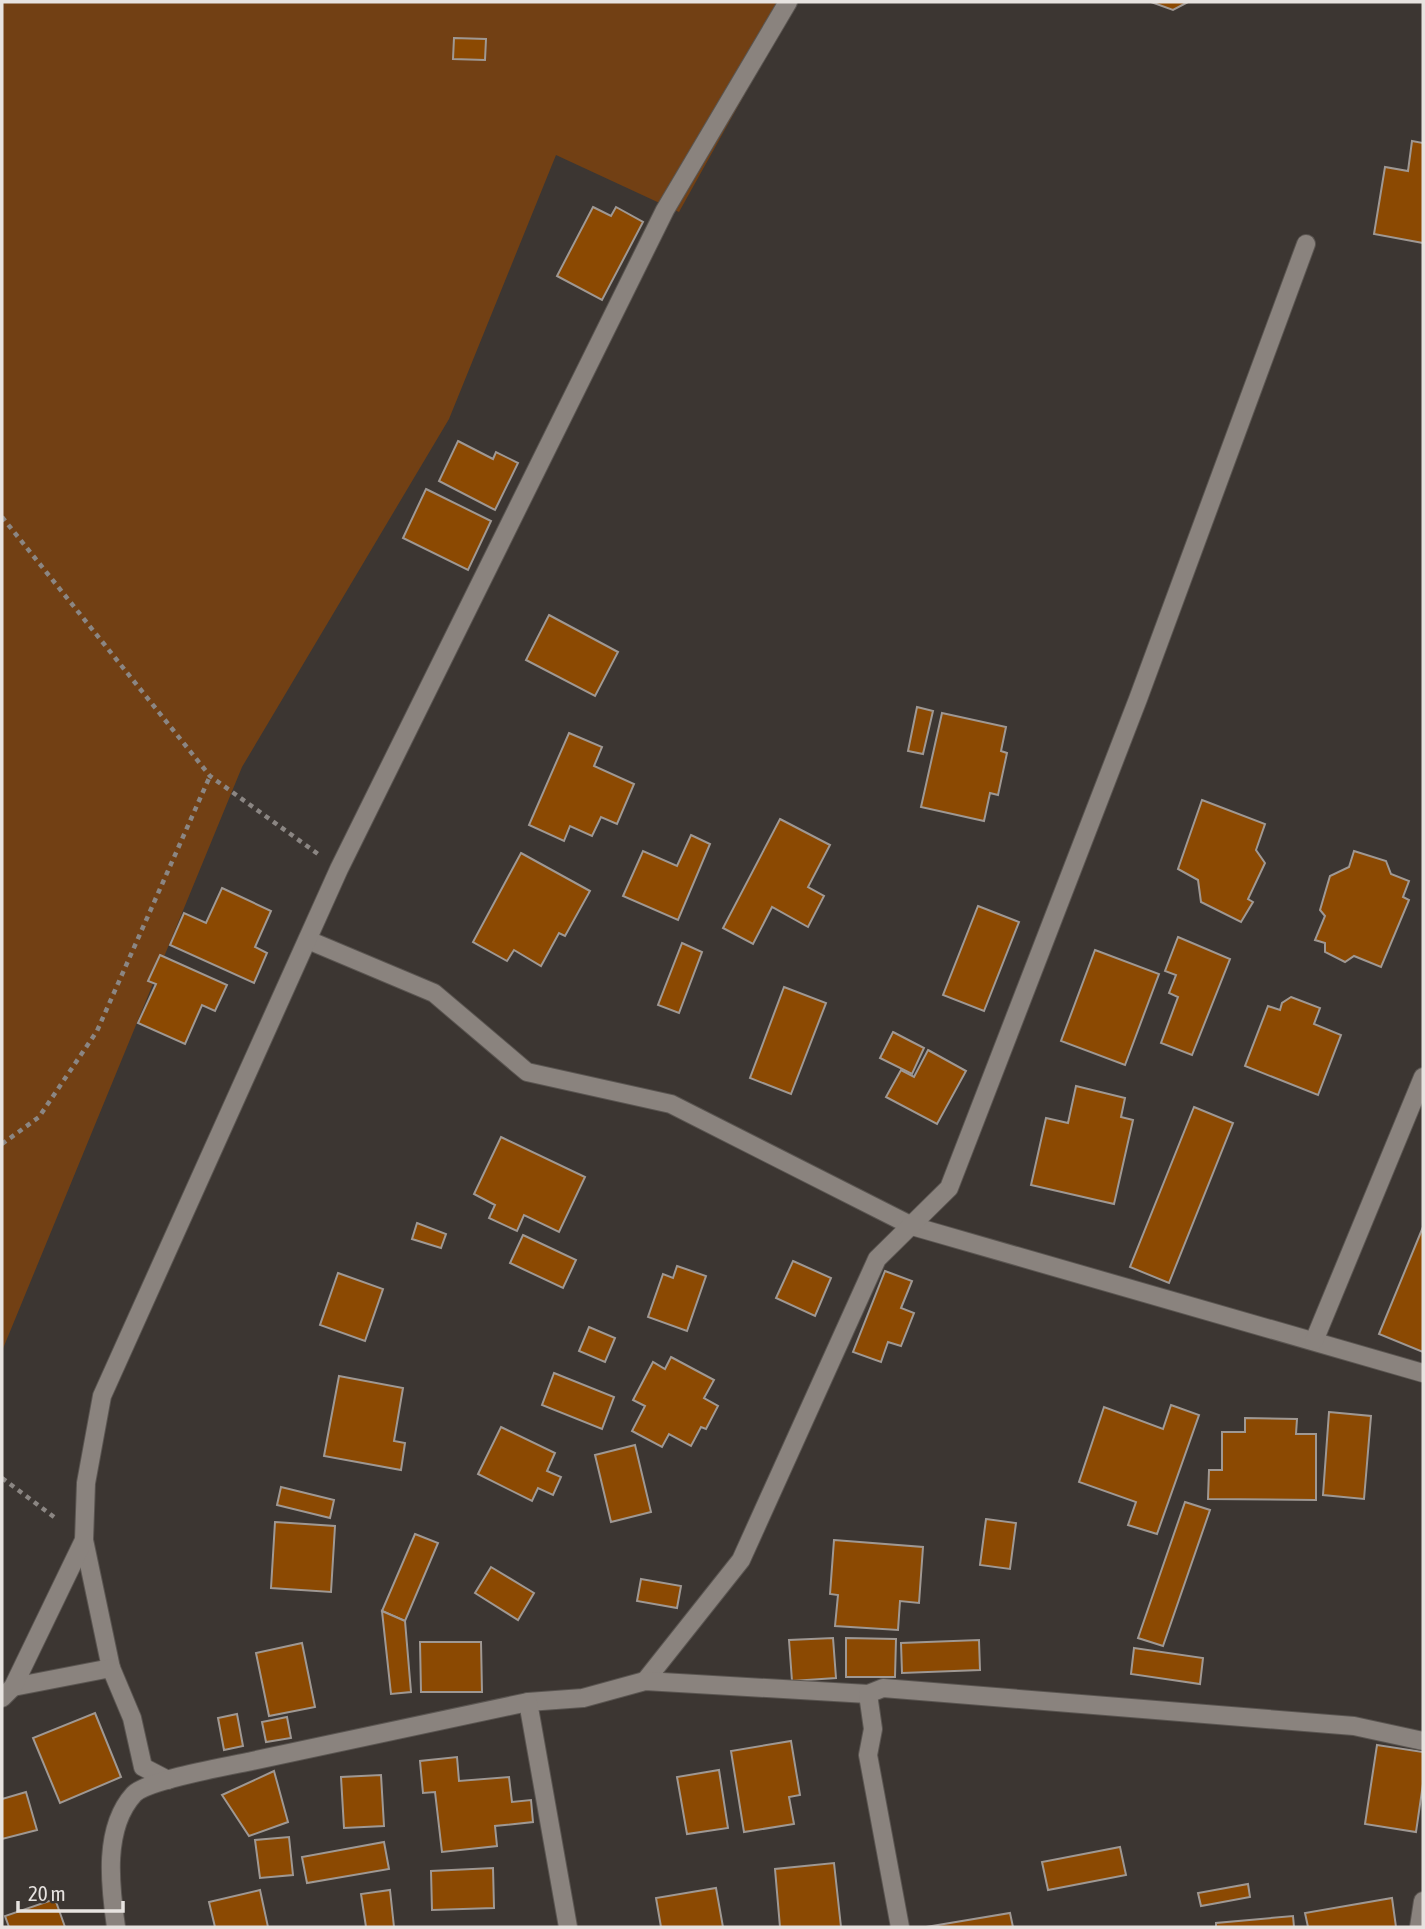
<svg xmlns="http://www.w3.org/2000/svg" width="1425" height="1929" font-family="'Asap Condensed',sans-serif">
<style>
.green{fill:#724014}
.building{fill:#8b4902;stroke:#9f9893;stroke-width:2}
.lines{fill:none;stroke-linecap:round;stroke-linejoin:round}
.street-casing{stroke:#5a5551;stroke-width:20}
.path{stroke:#8b8683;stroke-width:4.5;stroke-dasharray:5 5;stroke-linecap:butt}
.street{stroke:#8a837e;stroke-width:18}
</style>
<rect width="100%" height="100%" fill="#3c3632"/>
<polygon class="green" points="2,2 796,2 679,212 556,155 449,419 242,767 2,1351"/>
<g class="building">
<polygon points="1151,2 1188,2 1173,10"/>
<polygon points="454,38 486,39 485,60 453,59"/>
<polygon points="1412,141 1423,143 1423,243 1374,234 1385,167 1408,171"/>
<polygon points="593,207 611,216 616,207 643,222 602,300 557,276"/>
<polygon points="458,441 493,459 496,452 518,463 495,510 439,481"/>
<polygon points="426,489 491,521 468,570 403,538"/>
<polygon points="549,615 618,652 595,696 526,660"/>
<polygon points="917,707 933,711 923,754 908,751"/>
<polygon points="942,713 1006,727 1001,751 1007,753 998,795 990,793 984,821 921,807"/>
<polygon points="569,733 602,747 594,766 634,784 617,824 601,817 592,836 570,826 564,841 529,825"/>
<polygon points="1202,800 1265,824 1256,850 1265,863 1248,899 1253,902 1241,922 1201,902 1198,880 1178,869"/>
<polygon points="780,819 830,845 808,887 824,896 808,927 772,907 753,944 723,928"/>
<polygon points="691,835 710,844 678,920 623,896 643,851 677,866"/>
<polygon points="1354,851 1386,861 1391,874 1409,881 1403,897 1409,900 1381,967 1354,956 1345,962 1325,952 1325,943 1315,940 1325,916 1320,910 1330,876 1349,867"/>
<polygon points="521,853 590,891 565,936 559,933 541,966 514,950 507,961 473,942"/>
<polygon points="222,888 271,911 255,947 267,953 254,983 170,945 184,913 206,923"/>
<polygon points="978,906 1019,922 984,1011 943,995"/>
<polygon points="1178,937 1230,959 1192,1055 1161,1043 1178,997 1169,993 1176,975 1165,971"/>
<polygon points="682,943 702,952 679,1013 658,1005"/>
<polygon points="1095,950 1159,974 1125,1065 1061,1041"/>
<polygon points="160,955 227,985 215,1011 202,1005 185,1044 138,1023 156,984 148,981"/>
<polygon points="784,987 826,1003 791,1094 750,1078"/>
<polygon points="1291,997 1320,1008 1314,1024 1341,1035 1318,1095 1245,1066 1268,1006 1280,1010 1282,1003"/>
<polygon points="893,1032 924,1048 912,1074 880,1058"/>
<polygon points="928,1050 966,1071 937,1124 886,1097 901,1070 914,1077"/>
<polygon points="1076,1086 1125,1098 1121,1117 1133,1120 1114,1204 1031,1185 1046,1118 1068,1123"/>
<polygon points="1194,1107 1233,1123 1169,1283 1130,1267"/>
<polygon points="501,1137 585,1177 559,1232 524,1215 517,1231 489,1218 495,1205 474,1194"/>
<polygon points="417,1223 446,1234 441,1248 412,1239"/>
<polygon points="1423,1227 1423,1352 1379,1334"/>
<polygon points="523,1235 576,1260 563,1288 510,1263"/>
<polygon points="793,1261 831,1278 815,1316 776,1298"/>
<polygon points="677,1266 706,1276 687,1331 648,1317 663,1274 673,1278"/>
<polygon points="885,1271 912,1281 901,1308 914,1313 901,1346 888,1342 881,1362 853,1352"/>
<polygon points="338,1273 383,1289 365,1341 320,1325"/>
<polygon points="589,1327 615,1338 605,1362 579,1351"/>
<polygon points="671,1357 714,1380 704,1398 718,1406 706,1429 701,1427 691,1446 669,1434 662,1447 632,1431 645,1406 633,1400 653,1362 665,1369"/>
<polygon points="554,1373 614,1397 602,1429 542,1405"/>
<polygon points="339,1376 403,1388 394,1441 405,1443 401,1470 324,1456"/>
<polygon points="1171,1405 1199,1415 1157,1534 1128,1525 1136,1502 1079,1482 1104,1407 1163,1429"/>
<polygon points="1329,1412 1371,1416 1364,1499 1323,1495"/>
<polygon points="1245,1418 1297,1419 1296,1434 1316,1434 1316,1500 1208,1499 1209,1470 1222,1470 1222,1432 1245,1432"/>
<polygon points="501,1427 555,1453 547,1471 561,1477 553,1495 538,1488 532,1501 478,1474"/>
<polygon points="635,1445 651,1512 611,1522 595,1455"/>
<polygon points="281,1487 334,1500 330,1518 277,1505"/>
<polygon points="1185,1502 1210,1510 1163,1646 1138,1638"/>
<polygon points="986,1519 1016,1523 1010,1569 980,1565"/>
<polygon points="275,1522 335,1526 331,1592 271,1588"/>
<polygon points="415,1534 438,1543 405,1621 382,1611"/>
<polygon points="834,1540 923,1547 919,1603 900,1601 898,1630 835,1626 838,1595 830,1594"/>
<polygon points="491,1567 534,1593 518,1620 475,1593"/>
<polygon points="641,1579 681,1586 677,1608 637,1601"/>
<polygon points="382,1611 405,1621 411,1692 391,1694"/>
<polygon points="833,1638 836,1678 792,1681 789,1640"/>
<polygon points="846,1638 896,1639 895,1677 846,1677"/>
<polygon points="979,1640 980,1670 902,1673 901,1643"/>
<polygon points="420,1642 481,1642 482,1692 421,1692"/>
<polygon points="302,1643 315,1707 269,1716 256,1653"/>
<polygon points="1134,1648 1203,1658 1200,1684 1131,1674"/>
<polygon points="95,1713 121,1777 60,1803 33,1738"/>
<polygon points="237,1714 243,1746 224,1750 218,1718"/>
<polygon points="287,1717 291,1738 266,1742 262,1722"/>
<polygon points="791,1741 800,1795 789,1797 794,1824 744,1832 731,1751"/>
<polygon points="1377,1745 1423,1752 1423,1784 1416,1832 1365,1824"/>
<polygon points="457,1757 459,1781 509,1777 512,1802 531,1800 533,1822 495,1826 497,1846 442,1852 435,1792 423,1793 420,1761"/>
<polygon points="719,1770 728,1828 687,1834 677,1777"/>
<polygon points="274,1771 288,1822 249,1836 222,1795"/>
<polygon points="381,1775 384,1826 344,1828 341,1777"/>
<polygon points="26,1792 37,1830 2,1839 2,1799"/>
<polygon points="289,1837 293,1875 260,1878 255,1840"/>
<polygon points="384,1842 389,1869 307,1883 302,1857"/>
<polygon points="1120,1847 1126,1875 1048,1890 1042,1862"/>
<polygon points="834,1863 841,1927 780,1927 775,1869"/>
<polygon points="493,1868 494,1908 432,1910 431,1871"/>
<polygon points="1248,1884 1250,1897 1201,1906 1198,1893"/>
<polygon points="716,1888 723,1927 661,1927 656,1898"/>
<polygon points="260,1890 268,1927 215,1927 209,1902"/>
<polygon points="390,1890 394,1927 366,1927 361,1894"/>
<polygon points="1392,1898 1396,1927 1308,1927 1305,1913"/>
<polygon points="55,1899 65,1927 9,1927 5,1916"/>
<polygon points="1010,1913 1013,1927 926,1927"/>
<polygon points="1293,1916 1294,1927 1216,1927 1216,1923"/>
</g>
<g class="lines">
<defs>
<g id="street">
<polyline points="308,940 434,993 527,1072 671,1104 912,1226 1423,1373"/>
<polyline points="1314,1341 1423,1077"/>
<polyline points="84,1540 111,1668"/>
<polyline points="645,1681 741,1560 877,1259 949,1188 1138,699 1306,244"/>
<polyline points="13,1687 111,1668 132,1718 143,1767 168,1780"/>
<polyline points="2,1698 13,1687 84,1540 86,1483 102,1396 339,869 665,210 788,2"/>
<polyline points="528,1702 583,1698 645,1681 868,1694"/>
<path d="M116,1927C110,1885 103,1828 134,1794C148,1780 228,1766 252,1761C344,1742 436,1722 528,1702L568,1927"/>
<polyline points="900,1927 868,1755 873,1729 868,1694 883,1688 1354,1726 1423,1741"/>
<polyline points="1419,1927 1423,1901"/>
</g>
</defs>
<use href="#street" class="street-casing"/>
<g class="path">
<polyline points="2,517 210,776 318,854"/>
<polyline points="2,1144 39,1117 97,1031 210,776"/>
<polyline points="2,1478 58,1520"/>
</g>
<use href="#street" class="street"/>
</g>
<rect width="1425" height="1929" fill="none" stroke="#e7e3e0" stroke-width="7"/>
<path d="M18 1901v10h105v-10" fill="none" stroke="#e7e3e0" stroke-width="3.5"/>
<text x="28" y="1901" font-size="21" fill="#e7e3e0" stroke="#3c3632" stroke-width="5" paint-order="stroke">20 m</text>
</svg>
